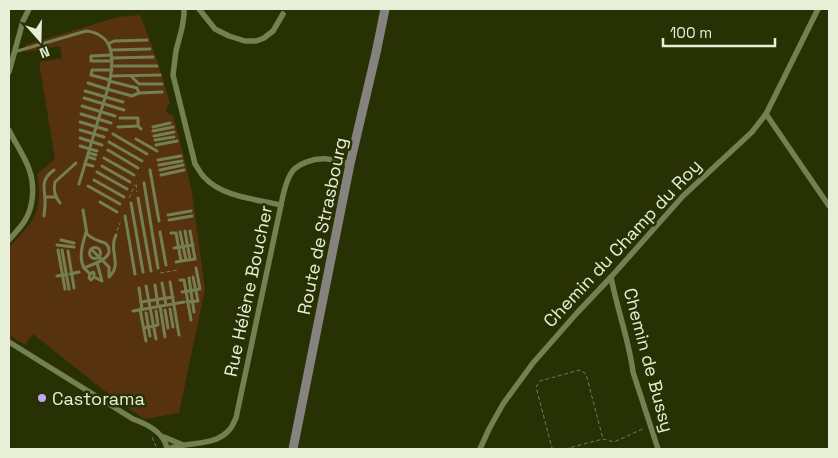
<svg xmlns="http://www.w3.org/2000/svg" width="838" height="458" font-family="'Space Grotesk',sans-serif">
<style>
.green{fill:#57320e}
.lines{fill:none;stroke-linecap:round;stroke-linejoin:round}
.path{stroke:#737b55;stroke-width:1;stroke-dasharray:4 2.5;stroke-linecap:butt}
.service{stroke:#748052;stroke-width:3}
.minor{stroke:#748052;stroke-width:5.5}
.secondary{stroke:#85827f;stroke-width:9}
.poi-dot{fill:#c3a7f2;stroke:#283103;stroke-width:2}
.labels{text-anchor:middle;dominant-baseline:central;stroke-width:5;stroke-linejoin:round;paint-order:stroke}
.street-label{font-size:18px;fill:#e7efd6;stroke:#283103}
.poi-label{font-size:18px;fill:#e7efd6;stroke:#283103;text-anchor:start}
</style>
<rect width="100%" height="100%" fill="#283103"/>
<path class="green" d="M140,15C152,44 162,73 170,104L168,105L166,110L168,114L173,115L187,169L192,193L205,289L179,413L144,419L101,388L33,334L25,345L9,335V248C15,240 30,226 34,217C41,205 39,187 37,174L55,159L39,62L62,58L60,46L25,52V45L118,17Z"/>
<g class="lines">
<g class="path">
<polyline points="136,184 137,192"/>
<polyline points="129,198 135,185"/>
<polyline points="117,231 120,223"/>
<polyline points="160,273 178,270"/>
<polyline points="152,437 157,449"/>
<polyline points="554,449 552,448 536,387 540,381 580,370 586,374 603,439"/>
<polyline points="565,449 603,439 614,442 645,428"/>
</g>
<g class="service">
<polyline points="108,44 114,41 147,40"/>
<polyline points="111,50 150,49"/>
<path d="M14,52L86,31C97,32 107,38 110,48C117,71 103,102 97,124C91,144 85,164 79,184"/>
<polyline points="111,55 91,56 91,61 111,61"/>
<polyline points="111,58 153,57"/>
<polyline points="111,66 157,66"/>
<polyline points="111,76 160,75"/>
<polyline points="131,76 139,84 162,84"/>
<polyline points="110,80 91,75 92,70 112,70"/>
<polyline points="109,81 137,88 139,93"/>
<polyline points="88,83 107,89"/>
<polyline points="107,89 132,96 139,93 162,92"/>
<polyline points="85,91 123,102"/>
<polyline points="84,98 124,110"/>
<polyline points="82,106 115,116"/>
<polyline points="81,114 111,123"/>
<polyline points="120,118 138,118 138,126 141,129"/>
<polyline points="80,122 107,130"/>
<polyline points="118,127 138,126"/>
<polyline points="153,127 170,123"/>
<polyline points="80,130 104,137"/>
<polyline points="153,131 173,127"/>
<polyline points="113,134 147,154"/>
<polyline points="154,136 174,132"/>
<polyline points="80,138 102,145"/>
<polyline points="136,139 157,151"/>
<polyline points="155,140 174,137"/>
<polyline points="109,142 142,161"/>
<polyline points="156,145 177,141"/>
<polyline points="80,146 97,151"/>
<polyline points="108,150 138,168"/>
<polyline points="89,153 96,155"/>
<polyline points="88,157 95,159"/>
<polyline points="104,158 134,175"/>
<polyline points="158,160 181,156"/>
<polyline points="85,164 93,166"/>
<polyline points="159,165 182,161"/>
<polyline points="102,166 130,182"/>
<polyline points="150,170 159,221"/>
<polyline points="160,170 183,165"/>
<polyline points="97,172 127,189"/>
<polyline points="161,175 184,170"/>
<polyline points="94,180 124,197"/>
<polyline points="144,183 158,268"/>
<polyline points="88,186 120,204"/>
<path d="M45,197C43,184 43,178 54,170"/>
<polyline points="138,198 151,271"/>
<polyline points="100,202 117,212"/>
<path d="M60,203C55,196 53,191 55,182L76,163"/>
<polyline points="131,203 143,272"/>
<path d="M83,210L87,234C93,240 97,240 105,243C107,245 109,246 109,250C111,259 91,265 84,268C78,257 83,243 86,232"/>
<polyline points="168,215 191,211"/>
<polyline points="44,216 45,205 45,197 55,197"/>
<polyline points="125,216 135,274"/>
<polyline points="169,220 192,216"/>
<polyline points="185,231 190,259"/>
<polyline points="160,232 166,265"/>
<polyline points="180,232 186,260"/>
<polyline points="171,233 176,233 181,261 176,262"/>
<polyline points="61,240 74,243"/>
<polyline points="57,245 74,247"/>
<circle cx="95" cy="253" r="5.5"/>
<polyline points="174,248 193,245"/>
<path d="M91,249L109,267V277C123,264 108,251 116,235"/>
<polyline points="58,250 65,289"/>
<polyline points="62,250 69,289"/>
<polyline points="68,251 74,288"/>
<polyline points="181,261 195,259 190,231"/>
<polyline points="84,268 90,274 93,272 94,273 94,277 91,280 89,278 90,274"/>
<polyline points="70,274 79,272"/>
<polyline points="57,276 64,275"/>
<polyline points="94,277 102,281 97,263"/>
<polyline points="189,278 194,312"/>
<polyline points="180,280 184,280 191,320"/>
<polyline points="170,282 179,335"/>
<polyline points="162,283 166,305"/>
<polyline points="155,285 158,306"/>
<polyline points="146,286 156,339"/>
<polyline points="139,288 142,309"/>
<polyline points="182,292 200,289 196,268"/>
<polyline points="141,302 173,297"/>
<polyline points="187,302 198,301 193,277"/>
<polyline points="160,306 165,337"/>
<polyline points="140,309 146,341"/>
<polyline points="170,309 173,327"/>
<polyline points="165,310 168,328"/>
<polyline points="133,311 184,302"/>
<polyline points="146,313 150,336"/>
<polyline points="144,328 158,325 156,311"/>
</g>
<g class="minor">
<path d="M184,9V15L182,28L176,51L173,75L195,164C198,168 200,173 204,177C222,197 255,199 281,205"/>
<polyline points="199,9 215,29 229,36 245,41 256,41 264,38 273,31 283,14"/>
<polyline points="9,72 23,21 29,9"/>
<polyline points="766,114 829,206"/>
<path d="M9,130C15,143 24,155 29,169C35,185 34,207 24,222C20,228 14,234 9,240"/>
<path d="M611,277C617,309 629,340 633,372L658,449"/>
<path d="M9,342L133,419C147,424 165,433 167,449"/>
<polyline points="164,437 183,445"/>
<path d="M168,449C188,441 216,447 230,429C233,426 234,421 236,418L281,205C283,195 285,184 290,175C296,163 315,158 327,159C335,160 343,162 350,164"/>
<polyline points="480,449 489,429 503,404 533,363 576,314 611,277 683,196 752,132 766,114 818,9"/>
</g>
<polyline class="secondary" points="293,449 350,164 376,53 385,9"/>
</g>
<circle class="poi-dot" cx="42" cy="398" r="5"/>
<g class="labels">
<g class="street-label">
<text transform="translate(322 226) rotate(-78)">Route de Strasbourg</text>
<text transform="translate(622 243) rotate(-47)">Chemin du Champ du Roy</text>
<text transform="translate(248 291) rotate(-78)">Rue Hélène Boucher</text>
<text transform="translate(649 360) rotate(75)">Chemin de Bussy</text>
</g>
<g class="poi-label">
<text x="52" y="398">Castorama</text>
</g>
</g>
<rect width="838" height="458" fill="none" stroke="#e7efd6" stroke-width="20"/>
<g transform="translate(40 40) rotate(160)" stroke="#283103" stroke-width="4" paint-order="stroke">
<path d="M0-4L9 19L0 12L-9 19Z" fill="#e7efd6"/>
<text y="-8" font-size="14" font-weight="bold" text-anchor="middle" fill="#e7efd6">N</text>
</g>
<path d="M663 38v8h112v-8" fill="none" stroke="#e7efd6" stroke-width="2.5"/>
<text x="670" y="38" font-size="15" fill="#e7efd6" stroke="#283103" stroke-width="4" paint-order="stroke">100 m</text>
</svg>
